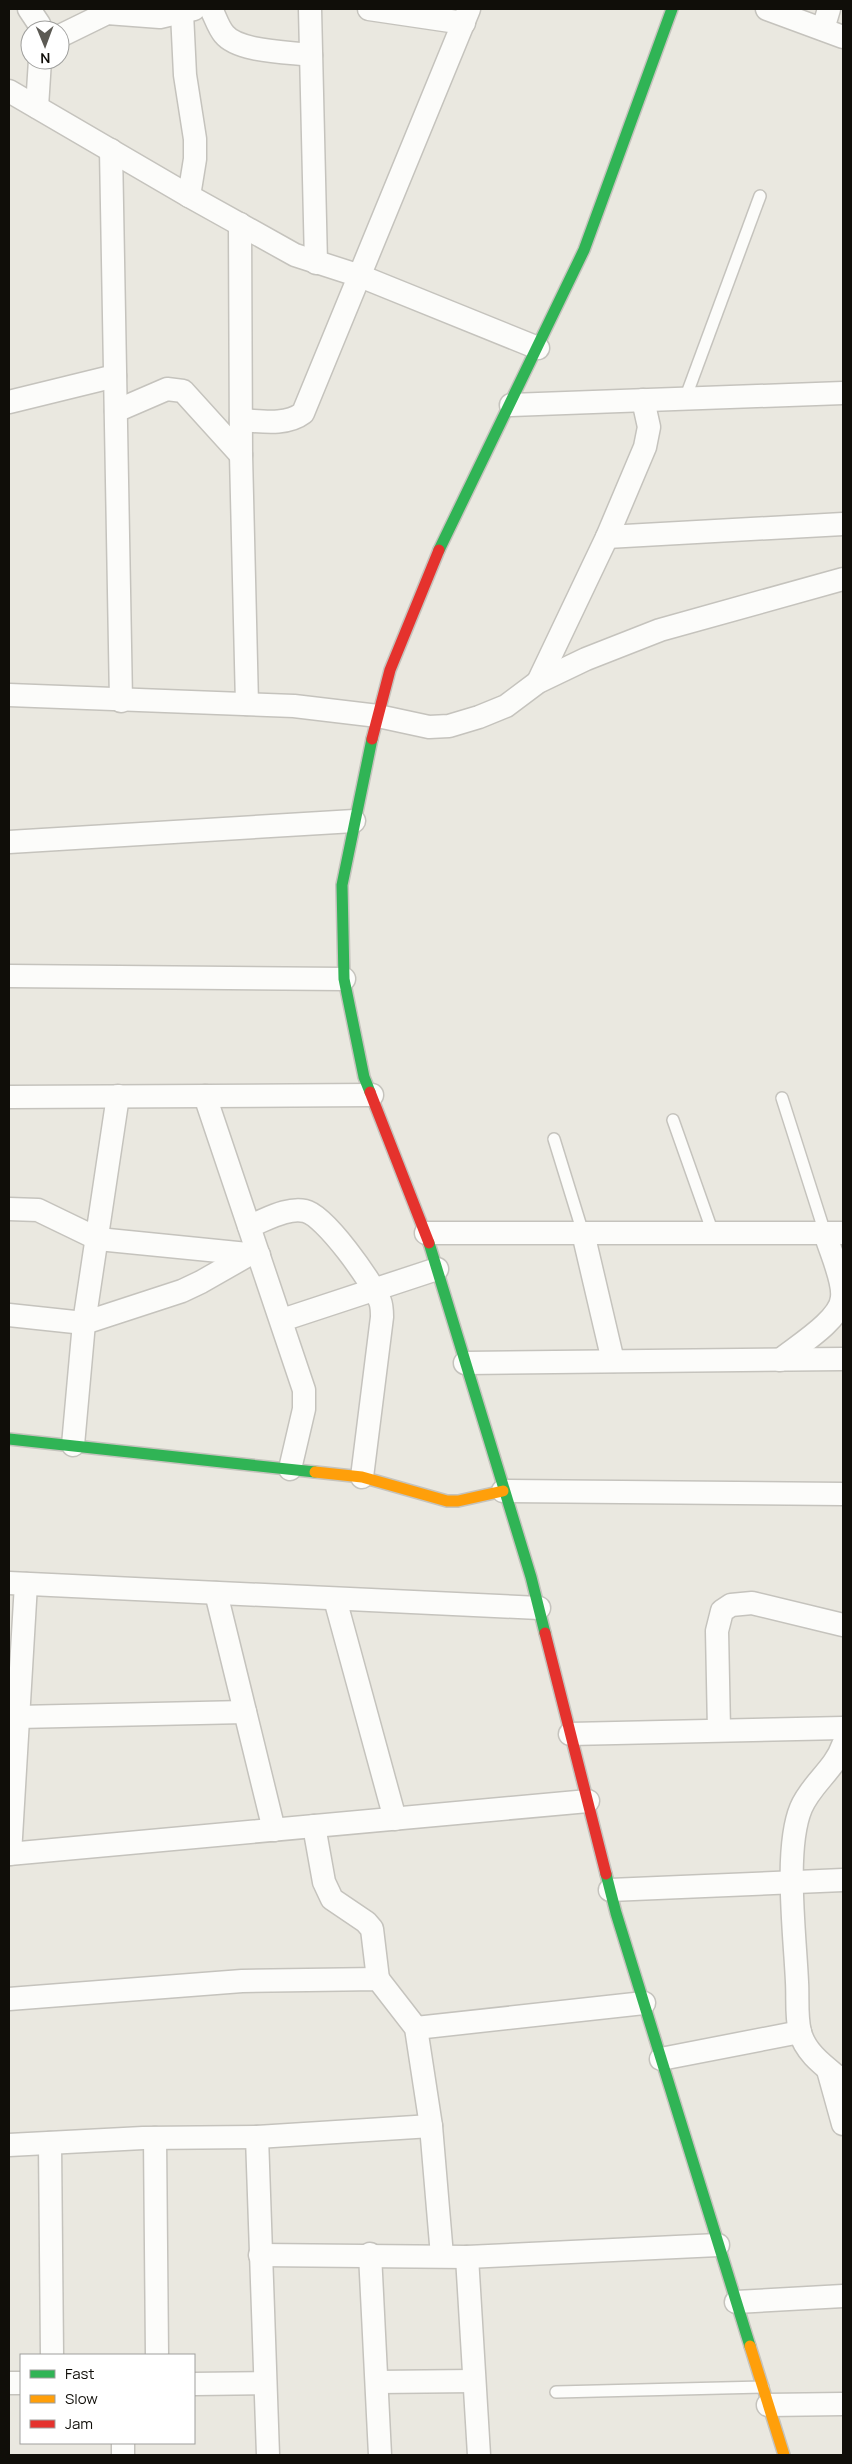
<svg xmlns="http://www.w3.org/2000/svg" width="852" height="2464" font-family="Manrope,sans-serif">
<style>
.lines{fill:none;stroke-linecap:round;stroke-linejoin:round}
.lane-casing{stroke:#c5c3bd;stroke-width:14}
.street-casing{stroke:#c5c3bd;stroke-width:25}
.fast-casing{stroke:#c5c3bd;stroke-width:14}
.slow-casing{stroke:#c5c3bd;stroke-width:14}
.jam-casing{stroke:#c5c3bd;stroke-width:14}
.lane{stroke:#fcfcfa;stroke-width:11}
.street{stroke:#fcfcfa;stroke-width:22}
.fast{stroke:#30b455;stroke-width:11}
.slow{stroke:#ff9f0a;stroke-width:11}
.jam{stroke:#e5322d;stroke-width:11}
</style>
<rect width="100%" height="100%" fill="#eae8e0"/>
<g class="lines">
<defs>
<g id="lane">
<polyline points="685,399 760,196"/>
<polyline points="782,1098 825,1233"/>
<polyline points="673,1120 713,1233"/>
<polyline points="554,1139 583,1233"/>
<polyline points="556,2392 763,2387"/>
</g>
<g id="street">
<polyline points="29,9 39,24 41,30"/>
<path d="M211,9C215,16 218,27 224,34C238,52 289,52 311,55"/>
<polyline points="310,9 316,263"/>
<polyline points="369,9 464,23"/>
<polyline points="767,9 843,37"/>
<polyline points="182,13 185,75 195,139 195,159 189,196"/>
<polyline points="823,29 829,9"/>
<polyline points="60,36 107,13 160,17 194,9"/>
<polyline points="9,91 189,196 295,255 360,276 538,348"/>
<polyline points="37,107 40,60"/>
<polyline points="111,150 121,701"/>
<polyline points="240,224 241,455 247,704"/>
<polyline points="9,402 115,376"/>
<polyline points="511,405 843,393"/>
<polyline points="116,411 167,389 183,391 241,455"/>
<path d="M241,420C260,421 286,426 303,413L469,9"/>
<polyline points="607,537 843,524"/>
<polyline points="538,682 607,537 645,447 649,427 643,400"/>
<polyline points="9,695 294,706 378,716 429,727 449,726 479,717 506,706 538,682 586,659 660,630 843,579"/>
<polyline points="9,842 354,821"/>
<polyline points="9,976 344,979"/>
<polyline points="205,1096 304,1390 304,1409 290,1469"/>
<polyline points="9,1097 372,1095"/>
<polyline points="9,1209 38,1210 98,1239 259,1255"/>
<path d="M249,1226C266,1220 287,1207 305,1211C325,1215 372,1282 380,1301C382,1306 382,1311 382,1317L362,1477"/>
<polyline points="426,1233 843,1233"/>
<polyline points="583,1233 613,1361"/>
<polyline points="9,1315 84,1323 182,1291 201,1282 250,1254"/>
<polyline points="282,1320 437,1269"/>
<path d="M780,1360C797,1346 841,1320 842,1297C844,1280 830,1251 825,1233"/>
<polyline points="465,1363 843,1359"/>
<polyline points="73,1445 84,1323 118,1096"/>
<polyline points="503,1491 843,1494"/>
<polyline points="9,1583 539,1608"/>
<polyline points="216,1593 274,1830"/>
<polyline points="335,1599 395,1819"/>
<polyline points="18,1717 245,1712"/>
<polyline points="719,1730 717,1631 722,1611 731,1605 752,1603 843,1625"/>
<polyline points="570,1734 843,1728"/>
<path d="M843,1745C835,1769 811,1784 801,1808C784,1849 795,1936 797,1982C798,1998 796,2017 800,2032C805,2052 823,2065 839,2078L843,2077"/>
<polyline points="314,1826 324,1882 332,1899 366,1922 372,1929 378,1979"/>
<polyline points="9,1854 588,1801"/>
<polyline points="10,1854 26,1584"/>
<polyline points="610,1890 843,1880"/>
<polyline points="9,1999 242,1981 378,1979 416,2028 431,2126 442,2256"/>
<polyline points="416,2028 644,2003"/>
<polyline points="661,2059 800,2032"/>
<polyline points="828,2070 843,2124"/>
<polyline points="257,2137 268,2455"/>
<polyline points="155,2138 157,2355"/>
<polyline points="50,2143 52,2355"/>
<polyline points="9,2145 143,2138 257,2137 431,2126"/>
<polyline points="370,2254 380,2455"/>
<polyline points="260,2255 467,2257 718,2245"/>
<polyline points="467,2257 479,2455"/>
<polyline points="736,2302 843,2296"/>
<polyline points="377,2382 474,2381"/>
<polyline points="9,2383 21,2383"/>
<polyline points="194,2384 265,2383"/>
<polyline points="768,2405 843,2404"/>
<polyline points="123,2443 123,2455"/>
</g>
<g id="fast">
<polyline points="439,550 584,250 672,9"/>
<polyline points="370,1092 364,1077 344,979 342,885 372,739"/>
<polyline points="429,1243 531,1577 545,1633"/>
<polyline points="9,1439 315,1472"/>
<polyline points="606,1874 616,1913 750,2346"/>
</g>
<g id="slow">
<polyline points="315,1472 362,1477 447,1501 458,1501 503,1491"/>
<polyline points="750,2346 784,2455"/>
</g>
<g id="jam">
<polyline points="372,739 390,670 439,550"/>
<polyline points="370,1092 429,1243"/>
<polyline points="545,1633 606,1874"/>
</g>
</defs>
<use href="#lane" class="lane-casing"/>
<use href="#street" class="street-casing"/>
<use href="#fast" class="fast-casing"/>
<use href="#slow" class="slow-casing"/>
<use href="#jam" class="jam-casing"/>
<use href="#lane" class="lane"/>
<use href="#street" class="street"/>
<use href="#fast" class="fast"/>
<use href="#slow" class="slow"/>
<use href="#jam" class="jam"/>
</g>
<rect width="852" height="2464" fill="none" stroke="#100e09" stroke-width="20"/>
<rect x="20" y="2354" width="175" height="90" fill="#ffffff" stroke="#9f9f9d"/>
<rect x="30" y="2370" width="25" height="8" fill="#30b455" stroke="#9f9f9d"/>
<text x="65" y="2379" font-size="15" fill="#100e09">Fast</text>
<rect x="30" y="2395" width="25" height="8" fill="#ff9f0a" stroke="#9f9f9d"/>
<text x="65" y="2404" font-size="15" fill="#100e09">Slow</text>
<rect x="30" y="2420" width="25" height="8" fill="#e5322d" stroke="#9f9f9d"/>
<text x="65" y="2429" font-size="15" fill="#100e09">Jam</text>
<g transform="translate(45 45) rotate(179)"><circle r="24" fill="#ffffff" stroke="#9f9f9d"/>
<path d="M0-4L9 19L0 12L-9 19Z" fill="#5c5a54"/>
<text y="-8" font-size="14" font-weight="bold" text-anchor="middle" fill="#100e09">N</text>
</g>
</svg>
